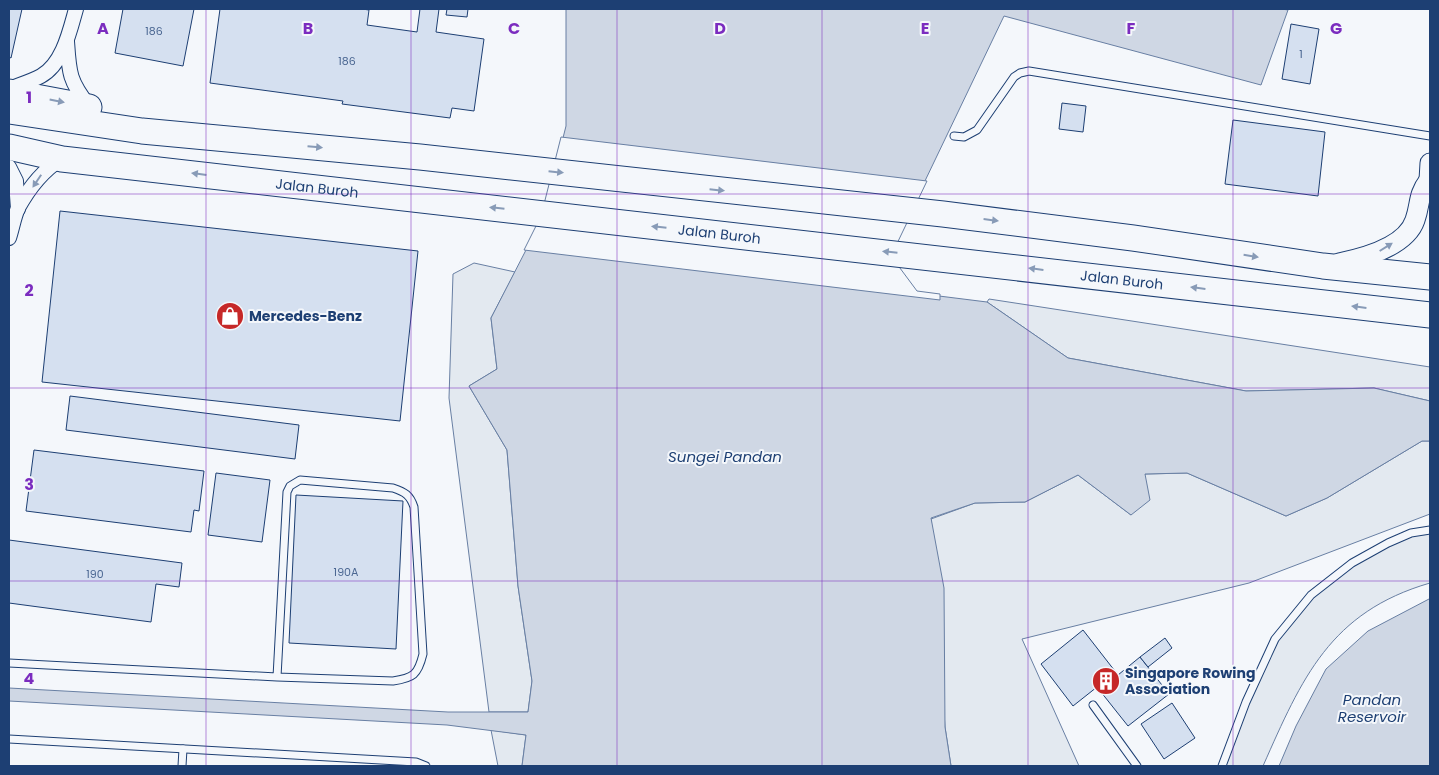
<svg xmlns="http://www.w3.org/2000/svg" width="1439" height="775" font-family="Poppins,sans-serif">
<style>
.green{fill:#e3e9f0;stroke:#687fa3}
.water{fill:#cfd7e4;stroke:#687fa3}
.pier{fill:#f4f7fb;stroke:#687fa3}
.building{fill:#d5e0f0;stroke:#1d3f73}
.lines{fill:none;stroke-linecap:round;stroke-linejoin:round}
.lane-casing{stroke:#1d3f73;stroke-width:9}
.street-casing{stroke:#1d3f73;stroke-width:16}
.secondary-casing{stroke:#1d3f73;stroke-width:21}
.highway-casing{stroke:#1d3f73;stroke-width:27}
.lane{stroke:#f4f7fb;stroke-width:7}
.street{stroke:#f4f7fb;stroke-width:14}
.secondary{stroke:#f4f7fb;stroke-width:19}
.highway{stroke:#f4f7fb;stroke-width:25}
.oneway{fill:#889bb7}
.grid{fill:none;stroke:#7b2cbf;stroke-width:1;stroke-opacity:0.55}
.labels{text-anchor:middle;dominant-baseline:central;stroke-width:4;stroke-linejoin:round;paint-order:stroke}
.number-label{font-size:11px;fill:#4b6792}
.street-label{font-size:14px;fill:#1d3f73;stroke:#f4f7fb}
.poi-label{font-size:14px;font-weight:bold;fill:#1d3f73;stroke:#f4f7fb;text-anchor:start}
.water-label{font-size:15px;font-style:italic;fill:#1d3f73;stroke:#f4f7fb}
.grid-label{font-size:16px;text-anchor:middle;font-weight:bold;fill:#7b2cbf;stroke:#f4f7fb;stroke-width:4;stroke-linejoin:round;paint-order:stroke}
</style>
<rect width="100%" height="100%" fill="#f4f7fb"/>
<g class="green">
<polygon points="474,263 515,272 491,318 497,369 469,386 507,450 518,586 532,681 528,712 489,712 449,398 453,274"/>
<polygon points="989,299 1430,367 1430,401 1374,388 1246,391 1068,358 987,302"/>
<polygon points="1422,441 1430,441 1430,514 1249,583 1022,639 1079,766 951,766 945,727 931,519 975,503 1025,502 1078,475 1131,515 1145,474 1187,473 1286,516 1327,498"/>
<path d="M1430,530V583C1330,612 1302,678 1263,766H1222L1275,639L1311,595L1388,543Z"/>
<polygon points="491,730 526,735 522,766 498,766"/>
</g>
<g class="water">
<polygon points="566,9 1282,9 1288,10 1261,85 1004,16 889,256 915,293 987,302 1068,358 1246,391 1374,388 1430,401 1430,441 1422,441 1327,498 1286,516 1187,473 1145,474 1150,500 1131,515 1078,475 1025,502 975,503 931,518 944,588 945,727 951,766 522,766 526,735 447,725 9,701 9,688 448,712 528,712 532,681 518,586 507,450 469,386 497,369 491,318 543,217 566,126"/>
<polygon points="1429,599 1430,599 1430,766 1279,766 1296,726 1326,669 1368,631"/>
</g>
<polygon class="pier" points="561,137 927,181 891,256 917,291 940,294 940,300 524,250 541,216"/>
<g class="building">
<polygon points="9,9 22,9 11,58 9,57"/>
<polygon points="123,9 194,9 183,66 115,53"/>
<polygon points="220,9 362,9 369,10 367,25 417,32 420,9 439,9 436,32 484,39 474,111 452,108 450,118 342,104 343,101 210,83"/>
<polygon points="447,9 468,9 467,17 446,15"/>
<polygon points="1291,24 1319,29 1310,84 1282,79"/>
<polygon points="1062,103 1086,106 1083,132 1059,129"/>
<polygon points="1233,120 1325,132 1318,196 1225,184"/>
<polygon points="60,211 418,251 400,421 42,382"/>
<polygon points="70,396 299,425 295,459 66,430"/>
<polygon points="34,450 204,471 199,511 194,510 191,532 26,511"/>
<polygon points="216,473 270,480 262,542 208,535"/>
<polygon points="296,495 403,501 396,649 289,643"/>
<polygon points="9,540 182,563 179,587 156,584 151,622 9,603"/>
<polygon points="1083,630 1118,675 1140,657 1169,694 1128,726 1097,687 1073,706 1041,664"/>
<polygon points="1165,638 1172,648 1148,667 1140,657"/>
<polygon points="1172,703 1195,738 1164,759 1141,724"/>
</g>
<g class="lines">
<defs>
<g id="lane">
<polyline points="954,136 964,137 977,130 1014,77 1020,73 1029,71 1430,136"/>
<path d="M9,663L277,677L393,681C413,678 418,675 423,654L414,507C410,495 405,492 393,488L300,480L290,486L287,492L277,677"/>
<polyline points="1093,705 1137,766"/>
<polyline points="9,739 416,762 426,766"/>
<polyline points="182,766 183,749"/>
<polyline points="1222,766 1246,702 1275,639 1311,595 1352,563 1388,543 1411,533 1430,530"/>
</g>
<g id="street">
<path d="M67,41C69,72 69,81 89,106"/>
<path d="M9,89C19,85 32,81 41,76C63,64 70,30 76,9"/>
<polyline points="9,167 16,181 18,209"/>
<path d="M9,238C12,229 14,217 18,208C29,188 42,171 61,159"/>
</g>
<g id="secondary">
<polyline points="1430,163 1429,180 1430,185"/>
<path d="M1339,263C1363,258 1406,247 1415,220C1421,203 1417,196 1429,180"/>
</g>
<g id="highway">
<polyline points="9,92 89,107"/>
<polyline points="9,111 142,131 420,157 943,214 1133,238 1323,266 1430,277"/>
<path id="s1" d="M9,147L62,159L1430,315"/>
</g>
</defs>
<use href="#lane" class="lane-casing"/>
<use href="#street" class="street-casing"/>
<use href="#secondary" class="secondary-casing"/>
<use href="#highway" class="highway-casing"/>
<use href="#lane" class="lane"/>
<use href="#street" class="street"/>
<use href="#secondary" class="secondary"/>
<use href="#highway" class="highway"/>
</g>
<defs><path id="oneway-solid" d="M-6-.8H1V-3.2L6.5 0L1 3.2V.8H-6Z" transform="scale(1.25)"/></defs>
<g class="oneway">
<use href="#oneway-solid" transform="translate(57 101) rotate(11)"/>
<use href="#oneway-solid" transform="translate(315 147) rotate(5)"/>
<use href="#oneway-solid" transform="translate(556 172) rotate(6)"/>
<use href="#oneway-solid" transform="translate(199 174) rotate(-173)"/>
<use href="#oneway-solid" transform="translate(37 181) rotate(124)"/>
<use href="#oneway-solid" transform="translate(717 190) rotate(6)"/>
<use href="#oneway-solid" transform="translate(497 208) rotate(-174)"/>
<use href="#oneway-solid" transform="translate(991 220) rotate(7)"/>
<use href="#oneway-solid" transform="translate(659 227) rotate(-174)"/>
<use href="#oneway-solid" transform="translate(1386 247) rotate(-32)"/>
<use href="#oneway-solid" transform="translate(890 252) rotate(-174)"/>
<use href="#oneway-solid" transform="translate(1251 256) rotate(9)"/>
<use href="#oneway-solid" transform="translate(1036 269) rotate(-173)"/>
<use href="#oneway-solid" transform="translate(1198 288) rotate(-173)"/>
<use href="#oneway-solid" transform="translate(1359 307) rotate(-173)"/>
</g>
<path class="grid" d="M206,9V766M411,9V766M617,9V766M822,9V766M1028,9V766M1233,9V766M9,194H1430M9,388H1430M9,581H1430"/>
<defs>
<symbol id="shop-disc" viewBox="-11 -11 22 22"><circle r="9.5" fill="#c62828" stroke="#f4f7fb"/><path d="M-5-2.5h2.3a2.7 3.5 0 0 1 5.4 0H5L5.5 6h-11ZM-1.5-2.5h3a1.5 2.3 0 0 0-3 0Z" fill="#fff"/></symbol>
<symbol id="building-disc" viewBox="-11 -11 22 22"><circle r="9.5" fill="#c62828" stroke="#f4f7fb"/><path d="M-4-6H4V6H1V3H-1V6H-4ZM-2.5-4.3h1.7v1.8h-1.7ZM.8-4.3h1.7v1.8H.8ZM-2.5-1h1.7V.8h-1.7ZM.8-1h1.7V.8H.8Z" fill="#fff"/></symbol>
</defs>
<g fill-rule="evenodd">
<use href="#shop-disc" x="214" y="300" width="32" height="32"/>
<use href="#building-disc" x="1090" y="665" width="32" height="32"/>
</g>
<g class="labels">
<g class="number-label">
<text x="154" y="31">186</text>
<text x="1301" y="54">1</text>
<text x="347" y="61">186</text>
<text x="346" y="572">190A</text>
<text x="95" y="574">190</text>
</g>
<g class="street-label">
<text stroke="none"><textPath href="#s1" startOffset="311">Jalan Buroh</textPath></text>
<text stroke="none"><textPath href="#s1" startOffset="716">Jalan Buroh</textPath></text>
<text stroke="none"><textPath href="#s1" startOffset="1121">Jalan Buroh</textPath></text>
</g>
<g class="poi-label">
<text x="249" y="316">Mercedes-Benz</text>
<text x="1125" y="673">Singapore Rowing<tspan x="1125" dy="16">Association</tspan></text>
</g>
<g class="water-label">
<text x="725" y="456">Sungei Pandan</text>
<text x="1372" y="699">Pandan<tspan x="1372" dy="17">Reservoir</tspan></text>
</g>
</g>
<g class="grid-label">
<text x="103" y="34">A</text>
<text x="308" y="34">B</text>
<text x="514" y="34">C</text>
<text x="720" y="34">D</text>
<text x="925" y="34">E</text>
<text x="1131" y="34">F</text>
<text x="1336" y="34">G</text>
<text x="29" y="103">1</text>
<text x="29" y="296">2</text>
<text x="29" y="490">3</text>
<text x="29" y="684">4</text>
</g>
<rect width="1439" height="775" fill="none" stroke="#1d3f73" stroke-width="20"/>
</svg>
